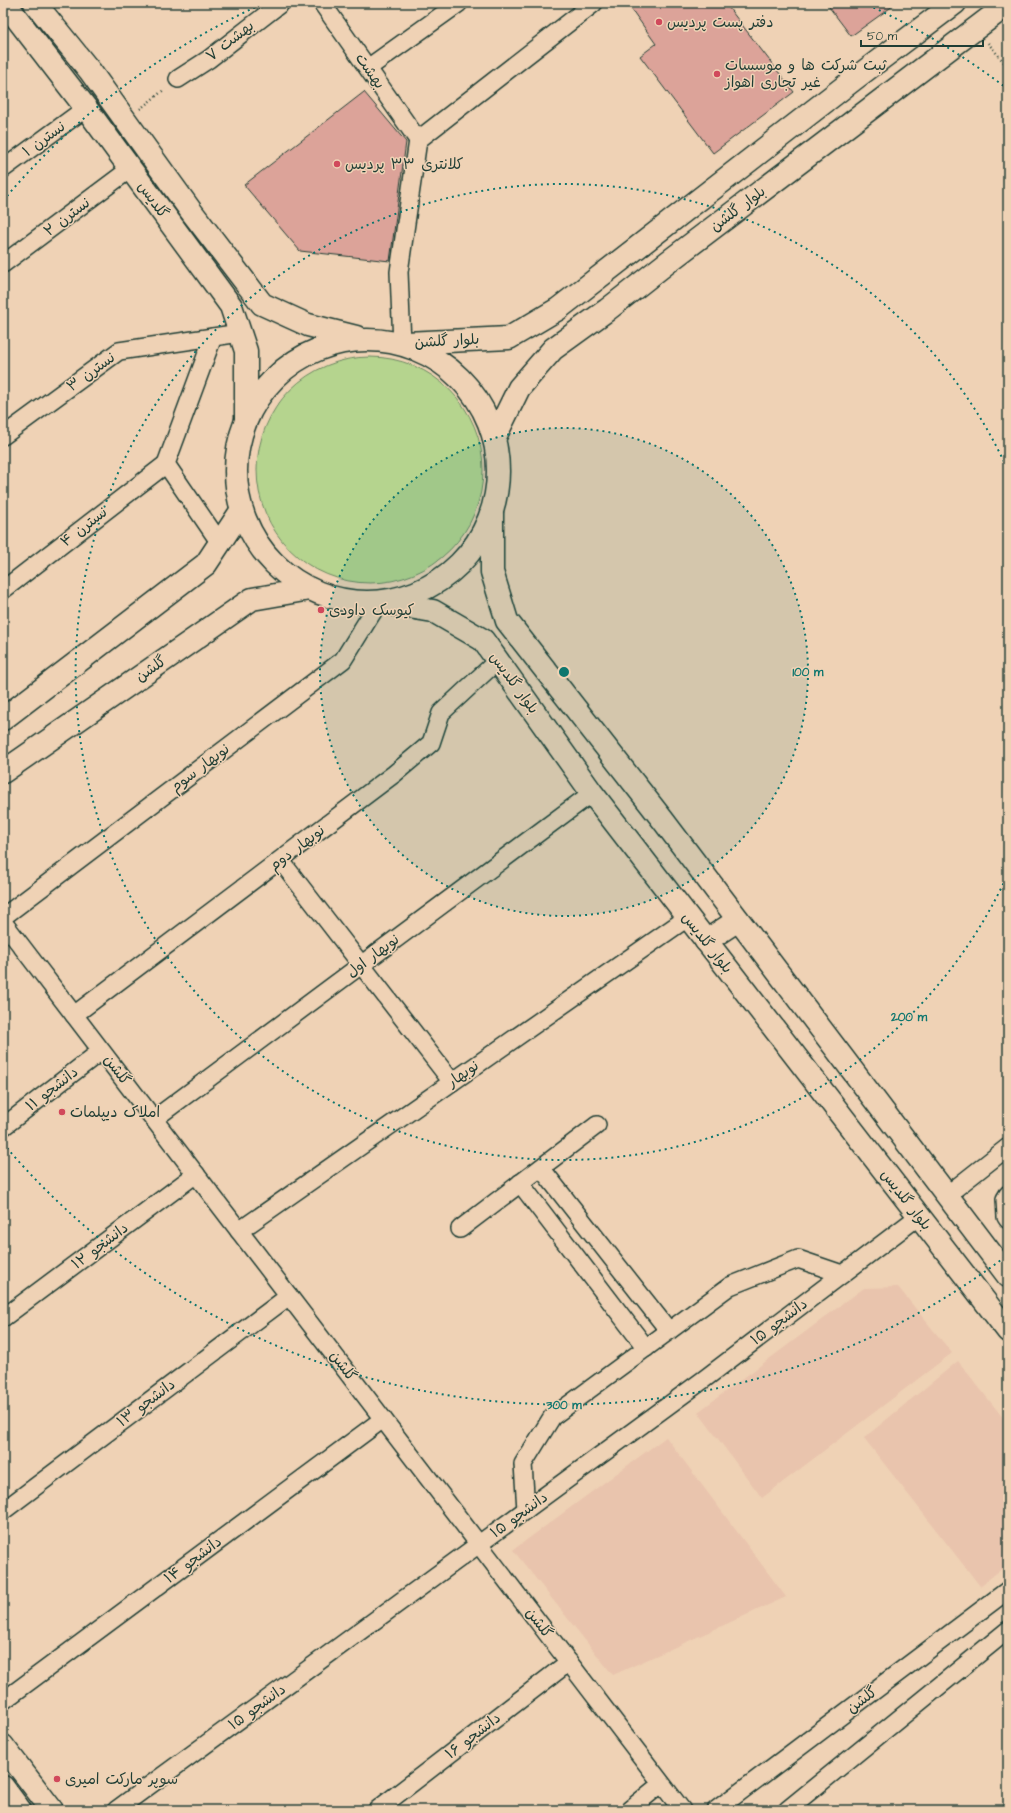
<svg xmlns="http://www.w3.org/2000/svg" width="1011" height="1813" font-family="'Architects Daughter','Playpen Sans Arabic',sans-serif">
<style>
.built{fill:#e9c4ad}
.green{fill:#b5d48e;stroke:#6a8861}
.building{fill:#dca399;stroke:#1f3d34}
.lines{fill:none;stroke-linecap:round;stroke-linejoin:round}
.minor-casing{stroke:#1f3d34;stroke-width:20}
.major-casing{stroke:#1f3d34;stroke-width:25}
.path{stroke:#1f3d34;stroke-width:2.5;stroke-dasharray:1 3;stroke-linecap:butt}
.minor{stroke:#efd2b5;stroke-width:17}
.major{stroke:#efd2b5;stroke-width:22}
.ring{fill:none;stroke:#0f766e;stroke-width:2;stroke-dasharray:2 4}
.poi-dot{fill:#d1495b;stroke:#efd2b5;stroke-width:1.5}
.labels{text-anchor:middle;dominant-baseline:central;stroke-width:3;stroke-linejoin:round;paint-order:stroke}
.poi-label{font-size:15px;fill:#1f3d34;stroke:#efd2b5;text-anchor:start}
.street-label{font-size:15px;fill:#1f3d34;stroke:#efd2b5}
.centre{fill:#0f766e;stroke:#efd2b5;stroke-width:2}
.ring-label{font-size:12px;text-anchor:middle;font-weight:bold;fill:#0f766e;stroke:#efd2b5;stroke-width:3;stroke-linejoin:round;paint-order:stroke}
</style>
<rect width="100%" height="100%" fill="#efd2b5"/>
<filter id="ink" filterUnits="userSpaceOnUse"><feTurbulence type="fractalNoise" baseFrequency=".025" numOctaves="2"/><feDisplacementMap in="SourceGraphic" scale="8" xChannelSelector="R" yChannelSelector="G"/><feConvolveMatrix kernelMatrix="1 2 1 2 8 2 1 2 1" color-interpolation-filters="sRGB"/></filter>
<g filter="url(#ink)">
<g class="built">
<polygon points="898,1287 952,1353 762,1498 698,1412 864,1288"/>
<polygon points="958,1361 1008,1424 1008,1564 980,1586 864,1438"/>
<polygon points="666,1437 786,1597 613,1675 513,1550"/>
</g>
<circle class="green" cx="370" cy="470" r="113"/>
<g class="building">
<polygon points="627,3 725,3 794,92 713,153 640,56 656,44"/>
<polygon points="826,3 897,3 851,36"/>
<polygon points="364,92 406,142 390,261 300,251 244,185"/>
</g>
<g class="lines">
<defs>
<g id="minor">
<polyline points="322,3 418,140"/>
<polyline points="368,68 459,3"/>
<polyline points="178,79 209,59 281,3"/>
<polyline points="3,169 86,108"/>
<polyline points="3,264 130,169"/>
<polyline points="213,337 166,464 220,543"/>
<polyline points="402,344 399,272 418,140 594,3"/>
<polyline points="3,436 119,351 240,333"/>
<polyline points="3,590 166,464"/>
<polyline points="281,861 452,1082"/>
<polyline points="3,917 343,660 379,602"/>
<polyline points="3,922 682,1810"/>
<polyline points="74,1015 394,774 431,743 441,713 497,661"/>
<polyline points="154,1119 592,793"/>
<polyline points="3,1127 101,1051"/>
<polyline points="541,1168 669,1331"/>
<polyline points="520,1183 646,1348"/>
<polyline points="1008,1194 1005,1199 1006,1217 1008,1220"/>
<polyline points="947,1195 1008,1147"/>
<polyline points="460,1229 597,1125"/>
<polyline points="239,1231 687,918"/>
<polyline points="3,1318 196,1174"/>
<polyline points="526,1510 523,1464 552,1417 730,1286 798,1259 842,1274"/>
<polyline points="3,1511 289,1296"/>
<polyline points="3,1701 383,1419"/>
<polyline points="116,1810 703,1380 919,1216"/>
<polyline points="377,1810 569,1662"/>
<polyline points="629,1810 661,1784"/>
<polyline points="716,1810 1008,1590"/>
<polyline points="787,1810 1008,1630"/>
</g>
<g id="major">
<polyline points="5,3 86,108 231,306 246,351 246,418"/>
<polyline points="35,3 90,71 191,211 262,304 308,325 356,337"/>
<circle cx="367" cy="471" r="131"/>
<polyline points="406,343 509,338 558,309 853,80 955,3"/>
<polyline points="495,437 519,388 553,349 607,310 668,262 1008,4"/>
<polyline points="492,514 492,572 507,621 662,819 1008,1276"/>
<polyline points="379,602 433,611 483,640 592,793 1008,1331"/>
<polyline points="3,719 206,564 241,511"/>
<polyline points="3,772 252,599 310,589"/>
<polyline points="706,941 738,920"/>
<polyline points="3,1746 52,1810"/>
<polyline points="3,1787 20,1810"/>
</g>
</defs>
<use href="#minor" class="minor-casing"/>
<use href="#major" class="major-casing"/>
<g class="path">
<polyline points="988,43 1008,67"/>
<polyline points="140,109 165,89"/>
</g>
<use href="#minor" class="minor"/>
<use href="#major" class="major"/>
</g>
</g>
<circle cx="564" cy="672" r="244" fill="#0f766e" fill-opacity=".12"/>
<g class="ring">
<circle cx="564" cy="672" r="244"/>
<path d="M1006 878A488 488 0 1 1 1006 466"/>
<path d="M1005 1257A733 733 0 0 1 7 1148M7 196A733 733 0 0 1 260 5M868 5A733 733 0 0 1 1005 87"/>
</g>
<g class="poi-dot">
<circle cx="659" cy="22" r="4"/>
<circle cx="717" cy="74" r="4"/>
<circle cx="337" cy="164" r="4"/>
<circle cx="321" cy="610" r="4"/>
<circle cx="62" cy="1112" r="4"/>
<circle cx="57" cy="1779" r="4"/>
</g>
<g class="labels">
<g class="poi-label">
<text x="667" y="22">دفتر پست پردیس</text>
<text x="725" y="65">ثبت شرکت ها و موسسات<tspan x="725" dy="17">غیر تجاری اهواز</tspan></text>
<text x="345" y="164">کلانتری ۳۳ پردیس</text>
<text x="329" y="610">کیوسک داودی</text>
<text x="70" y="1112">املاک دیپلمات</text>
<text x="65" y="1779">سوپر مارکت امیری</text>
</g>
<g class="street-label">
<text transform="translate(230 41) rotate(-38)">بهشت ۷</text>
<text transform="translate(370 71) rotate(55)">بهشت</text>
<text transform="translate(44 139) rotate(-36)">نسترن ۱</text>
<text transform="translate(153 200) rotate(54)">گلدیس</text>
<text transform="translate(738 209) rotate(-37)">بلوار گلشن</text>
<text transform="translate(67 217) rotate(-37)">نسترن ۲</text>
<text transform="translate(447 341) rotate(-3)">بلوار گلشن</text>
<text transform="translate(91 372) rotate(-36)">نسترن ۳</text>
<text transform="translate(84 527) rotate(-38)">نسترن ۴</text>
<text transform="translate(151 669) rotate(-35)">گلشن</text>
<text transform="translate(514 683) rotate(54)">بلوار گلدیس</text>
<text transform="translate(200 768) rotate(-37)">نوبهار سوم</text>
<text transform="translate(297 848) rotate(-37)">نوبهار دوم</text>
<text transform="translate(707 943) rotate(52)">بلوار گلدیس</text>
<text transform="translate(373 956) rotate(-37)">نوبهار اول</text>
<text transform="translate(117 1070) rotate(53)">گلشن</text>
<text transform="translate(463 1074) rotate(-35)">نوبهار</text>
<text transform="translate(52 1089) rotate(-38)">دانشجو ۱۱</text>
<text transform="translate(906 1200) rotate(52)">بلوار گلدیس</text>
<text transform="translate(100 1246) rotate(-37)">دانشجو ۱۲</text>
<text transform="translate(779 1322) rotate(-37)">دانشجو ۱۵</text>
<text transform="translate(343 1366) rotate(53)">گلشن</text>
<text transform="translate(146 1403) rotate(-37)">دانشجو ۱۳</text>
<text transform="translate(519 1515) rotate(-36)">دانشجو ۱۵</text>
<text transform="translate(193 1560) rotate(-37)">دانشجو ۱۴</text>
<text transform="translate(539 1623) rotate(53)">گلشن</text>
<text transform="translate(862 1700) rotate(-37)">گلشن</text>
<text transform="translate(257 1707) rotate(-36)">دانشجو ۱۵</text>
<text transform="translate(473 1736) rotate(-38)">دانشجو ۱۶</text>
</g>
</g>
<circle cx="564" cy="672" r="6" class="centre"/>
<g class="ring-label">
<text x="808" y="676">100 m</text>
<text x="909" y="1021">200 m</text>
<text x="564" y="1409">300 m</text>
</g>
<rect width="1011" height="1813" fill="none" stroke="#efd2b5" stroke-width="16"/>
<rect x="8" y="8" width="995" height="1797" fill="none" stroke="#1f3d34" stroke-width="1.5" filter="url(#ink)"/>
<path d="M861 40v6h122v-6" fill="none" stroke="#1f3d34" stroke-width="2"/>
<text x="867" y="40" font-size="12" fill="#1f3d34" stroke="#efd2b5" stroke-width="3" paint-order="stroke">50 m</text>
</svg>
